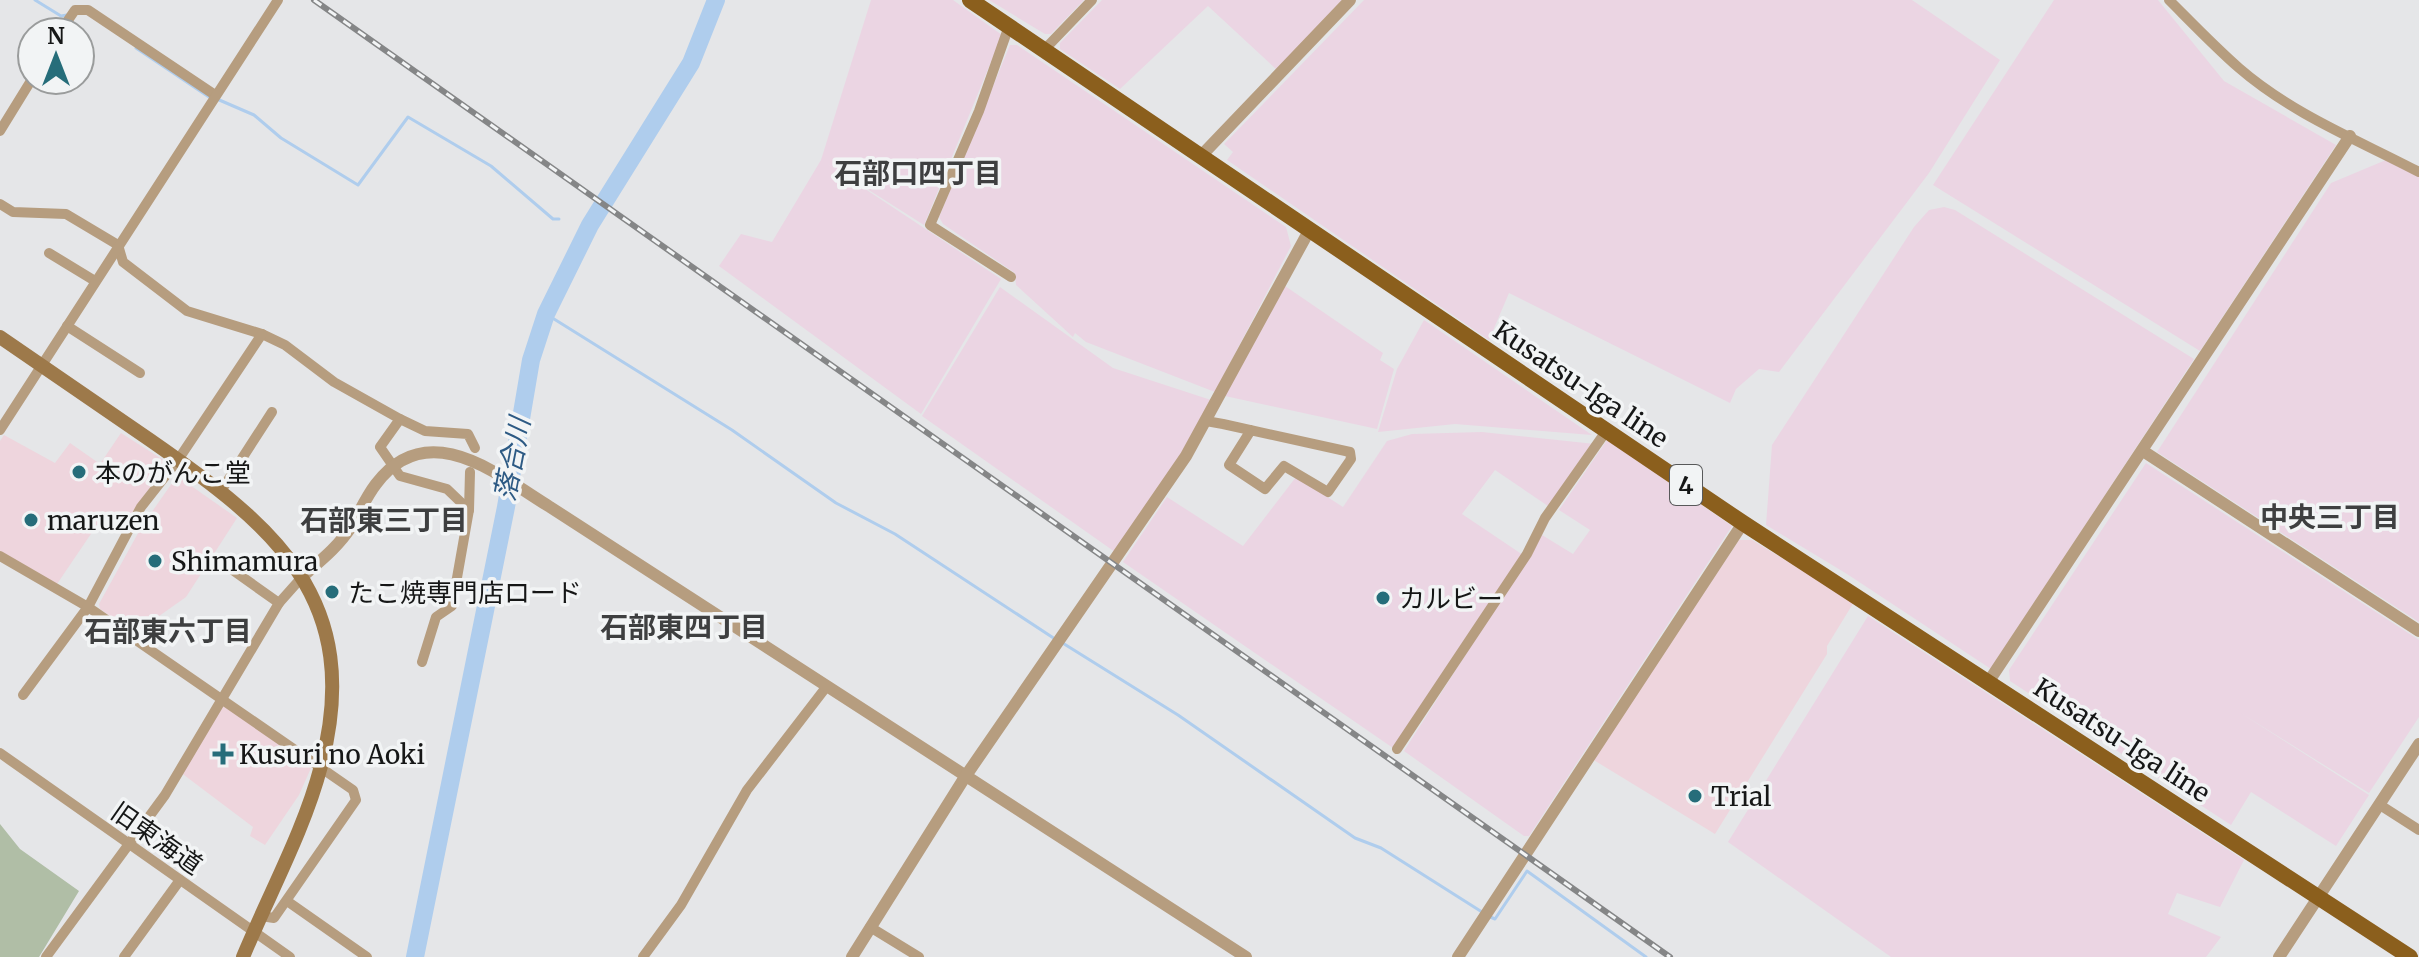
<svg xmlns="http://www.w3.org/2000/svg" width="2419" height="957" font-family="Merriweather,'Noto Sans JP',serif">
<style>
.commercial{fill:#eed5dd}
.industrial{fill:#ebd5e3}
.green{fill:#b0bea6}
.lines{fill:none;stroke-linecap:round;stroke-linejoin:round}
.stream{stroke:#afcded;stroke-width:3}
.river{stroke:#afcded;stroke-width:18}
.minor{stroke:#b69d7f;stroke-width:10}
.tertiary{stroke:#b69d7f;stroke-width:12}
.secondary{stroke:#9d794a;stroke-width:14}
.primary{stroke:#8b5f1d;stroke-width:16}
.rail-casing{stroke:#858687;stroke-width:6}
.rail{stroke:#f2f4f5;stroke-width:3;stroke-dasharray:9;stroke-linecap:butt}
.poi-dot{fill:#266d7a;stroke:#f2f4f5;stroke-width:3}
.labels{text-anchor:middle;dominant-baseline:central;stroke-width:7;stroke-linejoin:round;paint-order:stroke}
.shield{fill:#f2f4f5;stroke:#58595a;stroke-width:2}
.shield-label{font-size:24px;font-weight:bold;fill:#161717}
.street-label{font-size:26px;fill:#161717;stroke:#f2f4f5}
.poi-label{font-size:26px;fill:#161717;stroke:#f2f4f5;text-anchor:start}
.neighbourhood-label{font-size:28px;font-weight:bold;fill:#3e3f40;stroke:#f2f4f5}
.water-label{font-size:28px;font-style:italic;fill:#2d5a84;stroke:#f2f4f5}
</style>
<rect width="100%" height="100%" fill="#e5e6e8"/>
<g class="commercial">
<polygon points="121,433 168,463 138,504 124,533 99,522 57,584 0,551 0,441 4,435 55,463 70,443 100,464"/>
<polygon points="177,476 237,518 186,597 135,633 100,609 99,604 142,526"/>
<polygon points="1739,540 1752,540 1854,602 1827,646 1827,654 1715,834 1592,759"/>
<polygon points="222,701 307,761 311,768 299,795 265,845 250,836 253,827 180,772"/>
</g>
<g class="industrial">
<polygon points="871,0 953,0 1002,35 924,225 826,163 1001,279 921,414 719,266 741,234 772,242 821,160"/>
<polygon points="989,0 1084,0 1051,34 1045,34"/>
<polygon points="1102,0 1342,0 1277,70 1208,6 1120,89 1060,49 1060,43"/>
<polygon points="1364,0 1912,0 2000,60 1929,173 1779,372 1759,369 1736,389 1730,403 1509,293 1489,340 1227,160 1233,152 1224,144"/>
<polygon points="2054,0 2158,0 2224,81 2336,145 2200,351 1933,185"/>
<polygon points="1010,45 1017,45 1286,227 1291,246 1215,392 1086,342 1075,333 1073,337 1016,285 1015,273 943,224 939,217"/>
<polygon points="2386,160 2419,176 2419,622 2157,452 2331,183"/>
<polygon points="1944,207 1955,210 2194,359 1991,669 1847,574 1766,525 1772,445 1914,227 1929,210"/>
<polygon points="1285,286 1383,353 1380,360 1394,369 1377,429 1225,396"/>
<polygon points="1000,287 1113,368 1211,400 1175,464 1115,552 922,416"/>
<polygon points="1424,320 1592,435 1455,424 1378,432 1397,369"/>
<polygon points="1482,432 1595,444 1548,506 1495,470 1462,514 1523,555 1393,748 1123,562 1167,497 1243,546 1296,477 1343,507 1387,441 1412,434"/>
<polygon points="1607,440 1732,526 1529,836 1524,836 1404,751 1542,535 1573,554 1590,530 1559,510"/>
<polygon points="2146,463 2419,640 2419,717 2369,793 2239,712 2369,795 2336,846 2251,792 2231,825 2010,681 2009,670"/>
<polygon points="1868,616 2244,860 2220,907 2177,893 2168,914 2221,937 2206,957 1891,957 1728,842"/>
</g>
<polygon class="green" points="0,824 20,849 79,891 39,957 0,957"/>
<g class="lines">
<g class="stream">
<polyline points="35,0 61,16 67,15"/>
<polyline points="136,48 209,97"/>
<polyline points="217,99 254,115 281,138 358,185 408,117 491,166 553,219 559,219"/>
<polyline points="546,314 732,430 836,503 895,534 1055,639"/>
<polyline points="1061,642 1178,715 1355,838 1381,848 1482,912"/>
<polyline points="1488,916 1495,919 1527,871 1646,957"/>
</g>
<polyline class="river" points="415,957 506,507 531,360 546,314 590,225 691,63 716,0"/>
<g class="minor">
<path d="M2169,0C2192,23 2215,47 2239,68C2292,114 2358,140 2419,172"/>
<polyline points="1009,26 979,111 930,225 1011,277"/>
<polyline points="60,32 75,10 88,10 215,95"/>
<polyline points="1044,50 1092,0"/>
<polyline points="0,131 32,79"/>
<polyline points="0,204 13,212 66,214 118,245 123,262 187,311 262,334 285,345 334,382 400,419 380,447 400,476 447,489 469,510 452,606 436,617 422,662"/>
<polyline points="49,253 95,281"/>
<polyline points="67,326 140,373"/>
<polyline points="400,419 425,431 468,434 475,448"/>
<polyline points="1206,421 1223,424 1350,452 1351,459 1328,492 1284,466 1265,489 1229,465 1251,430"/>
<polyline points="0,430 278,0"/>
<polyline points="221,491 272,412"/>
<polyline points="469,510 470,472"/>
<polyline points="0,556 88,607 353,790 356,800 274,918 261,916"/>
<polyline points="217,559 279,603"/>
<polyline points="23,695 88,607 141,507 178,460 262,334"/>
<polyline points="1397,749 1527,554 1545,518 1607,430"/>
<polyline points="0,753 290,957"/>
<polyline points="2380,805 2419,830"/>
<polyline points="287,901 367,957"/>
<polyline points="870,927 919,957"/>
<polyline points="46,957 165,795 279,603 303,576"/>
<polyline points="124,957 180,880"/>
<polyline points="643,957 681,905 747,790 827,686"/>
</g>
<g class="tertiary">
<polyline points="1201,156 1350,0"/>
<polyline points="2143,451 2419,631"/>
<path d="M303,576C320,561 338,547 351,527C359,513 366,497 376,484C428,415 498,475 550,507L1246,957"/>
<polyline points="1989,681 2350,136"/>
<polyline points="852,957 965,777 1186,456 1310,229"/>
<polyline points="1458,957 1743,523"/>
<polyline points="2279,957 2419,744"/>
</g>
<path class="secondary" d="M0,337C50,371 100,406 150,440C274,526 365,599 321,766C304,831 269,894 243,957"/>
<polyline class="primary" points="970,0 1743,523 2410,957"/>
<defs>
<polyline id="rail" points="314,0 1670,957"/>
</defs>
<use href="#rail" class="rail-casing"/>
<use href="#rail" class="rail"/>
</g>
<g class="poi-dot">
<circle cx="79" cy="472" r="8"/>
<circle cx="31" cy="520" r="8"/>
<circle cx="155" cy="561" r="8"/>
<circle cx="332" cy="592" r="8"/>
<circle cx="1383" cy="598" r="8"/>
<path d="M219 742h8v8h8v8h-8v8h-8v-8h-8v-8h8z"/>
<circle cx="1695" cy="796" r="8"/>
</g>
<g class="labels">
<rect class="shield" x="1670" y="465" width="32" height="40" rx="6"/>
<g class="shield-label">
<text x="1686" y="485">4</text>
</g>
<g class="street-label">
<text transform="translate(1581 384) rotate(34)">Kusatsu-Iga line</text>
<text transform="translate(2122 740) rotate(33)">Kusatsu-Iga line</text>
<text transform="translate(157 838) rotate(35)">旧東海道</text>
</g>
<g class="poi-label">
<text x="95" y="472">本のがんこ堂</text>
<text x="47" y="520">maruzen</text>
<text x="171" y="561">Shimamura</text>
<text x="348" y="592">たこ焼専門店ロード</text>
<text x="1399" y="598">カルビー</text>
<text x="239" y="754">Kusuri no Aoki</text>
<text x="1711" y="796">Trial</text>
</g>
<g class="neighbourhood-label">
<text x="918" y="173">石部口四丁目</text>
<text x="2330" y="517">中央三丁目</text>
<text x="384" y="520">石部東三丁目</text>
<text x="684" y="627">石部東四丁目</text>
<text x="168" y="631">石部東六丁目</text>
</g>
<g class="water-label">
<text transform="translate(512 459) rotate(-79)">落合川</text>
</g>
</g>
<g transform="translate(56 56)"><circle r="38" fill="#f2f4f5" stroke="#9a9c9c" stroke-width="2"/>
<path d="M0-6L14 30L0 20L-14 30Z" fill="#266d7a"/>
<text y="-12" font-size="22" font-weight="bold" text-anchor="middle" fill="#161717">N</text>
</g>
</svg>
